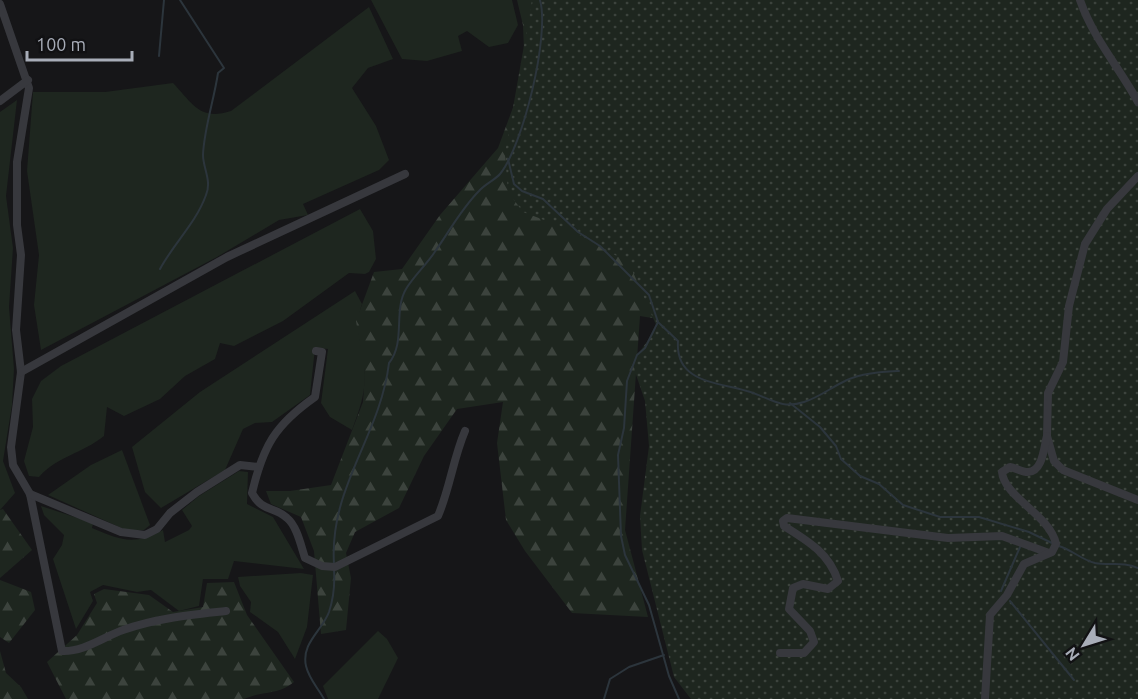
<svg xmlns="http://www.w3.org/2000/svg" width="1138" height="699" font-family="Ubuntu,sans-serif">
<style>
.grass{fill:#1e261f}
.forest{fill:url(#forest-firs)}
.park{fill:url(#park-dots)}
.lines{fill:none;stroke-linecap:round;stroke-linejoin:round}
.stream{stroke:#2c353c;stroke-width:2}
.minor{stroke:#37383d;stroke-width:8}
</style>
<defs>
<pattern id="forest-firs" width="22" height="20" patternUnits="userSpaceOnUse" patternTransform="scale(1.5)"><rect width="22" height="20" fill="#1e261f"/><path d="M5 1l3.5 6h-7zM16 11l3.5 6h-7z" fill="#3c433d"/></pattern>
<pattern id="park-dots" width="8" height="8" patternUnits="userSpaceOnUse" patternTransform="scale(1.5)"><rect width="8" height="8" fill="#1e261f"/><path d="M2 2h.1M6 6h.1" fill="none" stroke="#3c433d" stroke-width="1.8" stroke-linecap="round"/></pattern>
</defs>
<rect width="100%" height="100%" fill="#161618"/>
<g class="grass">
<polygon points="371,0 512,0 518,25 508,43 489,47 467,31 458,36 462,51 427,61 402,59"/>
<path d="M369,7L393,59L368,68L352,88L376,126L389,160L379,170L303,204L308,215L279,220L217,257L41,350L34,305L39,255L27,171L33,92H105L173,83C193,104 200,121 231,111Z"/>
<polygon points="17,100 6,196 13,248 9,307 14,369 12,405 3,461 15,493 0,510 0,112"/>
<path d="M360,209L373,231L376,259L369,272L365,274L349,273L283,321L234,346L220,343L215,359L185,376L160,399L124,416L107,407L104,436C83,453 56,457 39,477L29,476L24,461L33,427L32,399L41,381L61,366Z"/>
<path d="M355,291L362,304C352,333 365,347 365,375C365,395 359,411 352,430L330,417L321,403L328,349L315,348L310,395L272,422L255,423L243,429L225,470L161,508L145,492L132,447L200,392Z"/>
<polygon points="122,450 150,525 144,530 128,531 48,495 91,465"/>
<path d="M239,471L248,472L247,504L273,517L304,569L234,561L228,579H203L199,606L179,611L151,590L137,592L103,585L90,592L93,601L76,629L53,559L62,545L64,535L44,515L41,506L93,523L92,528C121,540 133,546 163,530L165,542L189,530L192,526L182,510L199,496Z"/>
<polygon points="301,573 313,575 307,627 295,659 278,632 250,612 251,602 240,586 238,577"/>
<polygon points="378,631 387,639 398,658 378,699 328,699 323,686"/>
</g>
<g class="forest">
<polygon points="517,0 622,0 731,331 640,316 625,530 648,617 572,613 525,551 506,520 497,443 503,402 457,409 424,456 399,508 355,532 346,553 351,578 346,630 321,634 314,551 301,517 271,504 266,491 290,491 331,485 363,402 365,373 356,321 374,272 402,269 440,215 498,148 525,75 523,25"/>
<polygon points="3,509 32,550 0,578 0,510"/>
<polygon points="0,580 31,592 35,610 9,643 0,637"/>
<path d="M234,582L247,615L294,682C276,696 265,690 244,699H66L47,662L77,635L97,603L94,594L104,589L149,595L173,612L203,607L207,583Z"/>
<polygon points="0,651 6,673 21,687 28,699 0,699"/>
</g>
<polygon class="park" points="532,0 1138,0 1138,699 691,699 674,677 642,550 640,516 649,446 645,401 632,363 657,327 629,263 573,231 523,212 508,192 505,153"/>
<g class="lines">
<g class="stream">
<polyline points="159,56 164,0"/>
<polyline points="508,159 514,184 522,191 543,199 578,232 600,246 649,295 658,322 645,348 637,355 627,381 624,428 618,455 621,536 625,555 649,605 669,676 679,699"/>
<path d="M160,269C174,243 196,223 206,195C212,181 203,168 203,155C204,129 214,100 218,73L224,68L180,0"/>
<path d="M659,323L678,341C675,383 718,382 747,391C769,397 780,410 804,402C818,398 832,387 845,381C861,373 882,372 899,371"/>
<polyline points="790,403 820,427 836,446 841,459 860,476 879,484 903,505 940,517 979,517 1029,532 1054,544"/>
<path d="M1059,546C1072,550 1082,560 1095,563C1110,566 1123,561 1138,568"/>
<path d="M334,564C329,487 380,437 389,363C406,342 393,311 406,289C414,276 426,265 434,253C449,232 461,209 479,191C485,184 495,180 500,174C523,146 550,35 540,0"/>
<polyline points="1001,591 1020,547"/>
<polyline points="1010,601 1074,680"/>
<path d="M324,699C318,688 309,679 306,666C301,643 322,631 329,612C334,597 335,585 334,570"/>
<polyline points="604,699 610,679 629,667 664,655"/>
</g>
<g class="minor">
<path d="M1080,0C1093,38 1119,67 1138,102"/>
<path d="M0,4L29,88L17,162V225L21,255L16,330L21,372L11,447L13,465L30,494L62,651C84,652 103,637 123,630C157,618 191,615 226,611"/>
<polyline points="0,101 28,80"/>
<polyline points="1138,176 1107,209 1085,244 1069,306 1063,362 1048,393 1047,436 1054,461 1063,470 1138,500"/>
<path d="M316,351L322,352L315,397C275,425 263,446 252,493C263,513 273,505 287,518C297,526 301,546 305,558L322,566L335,567L438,516C450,488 453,459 465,431"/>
<polyline points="21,372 227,257 405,174"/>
<polyline points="30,494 121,532 145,535 157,529 170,513 197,492 240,465 259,467"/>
<path d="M780,653H804L814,642L810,631L789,609L793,588L803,584L828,589L838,581C829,553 808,541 784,526L783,521L787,518L948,538L1002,536L1049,553"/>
<path d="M985,699L990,615L1007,595L1024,564L1052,552L1056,544C1050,515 1004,497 1002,472L1010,467C1016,468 1022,472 1028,472C1043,472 1044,446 1047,436"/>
</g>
</g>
<g transform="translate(1084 645) rotate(232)" stroke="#111113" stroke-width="4.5" paint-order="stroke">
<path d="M0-4.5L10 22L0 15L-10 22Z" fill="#a8adb8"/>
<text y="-9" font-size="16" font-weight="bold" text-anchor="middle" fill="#a8adb8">N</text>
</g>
<path d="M27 51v9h105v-9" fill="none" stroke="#a8adb8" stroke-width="3"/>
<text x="36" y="51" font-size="18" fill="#a8adb8" stroke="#111113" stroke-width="4.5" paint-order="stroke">100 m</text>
</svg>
